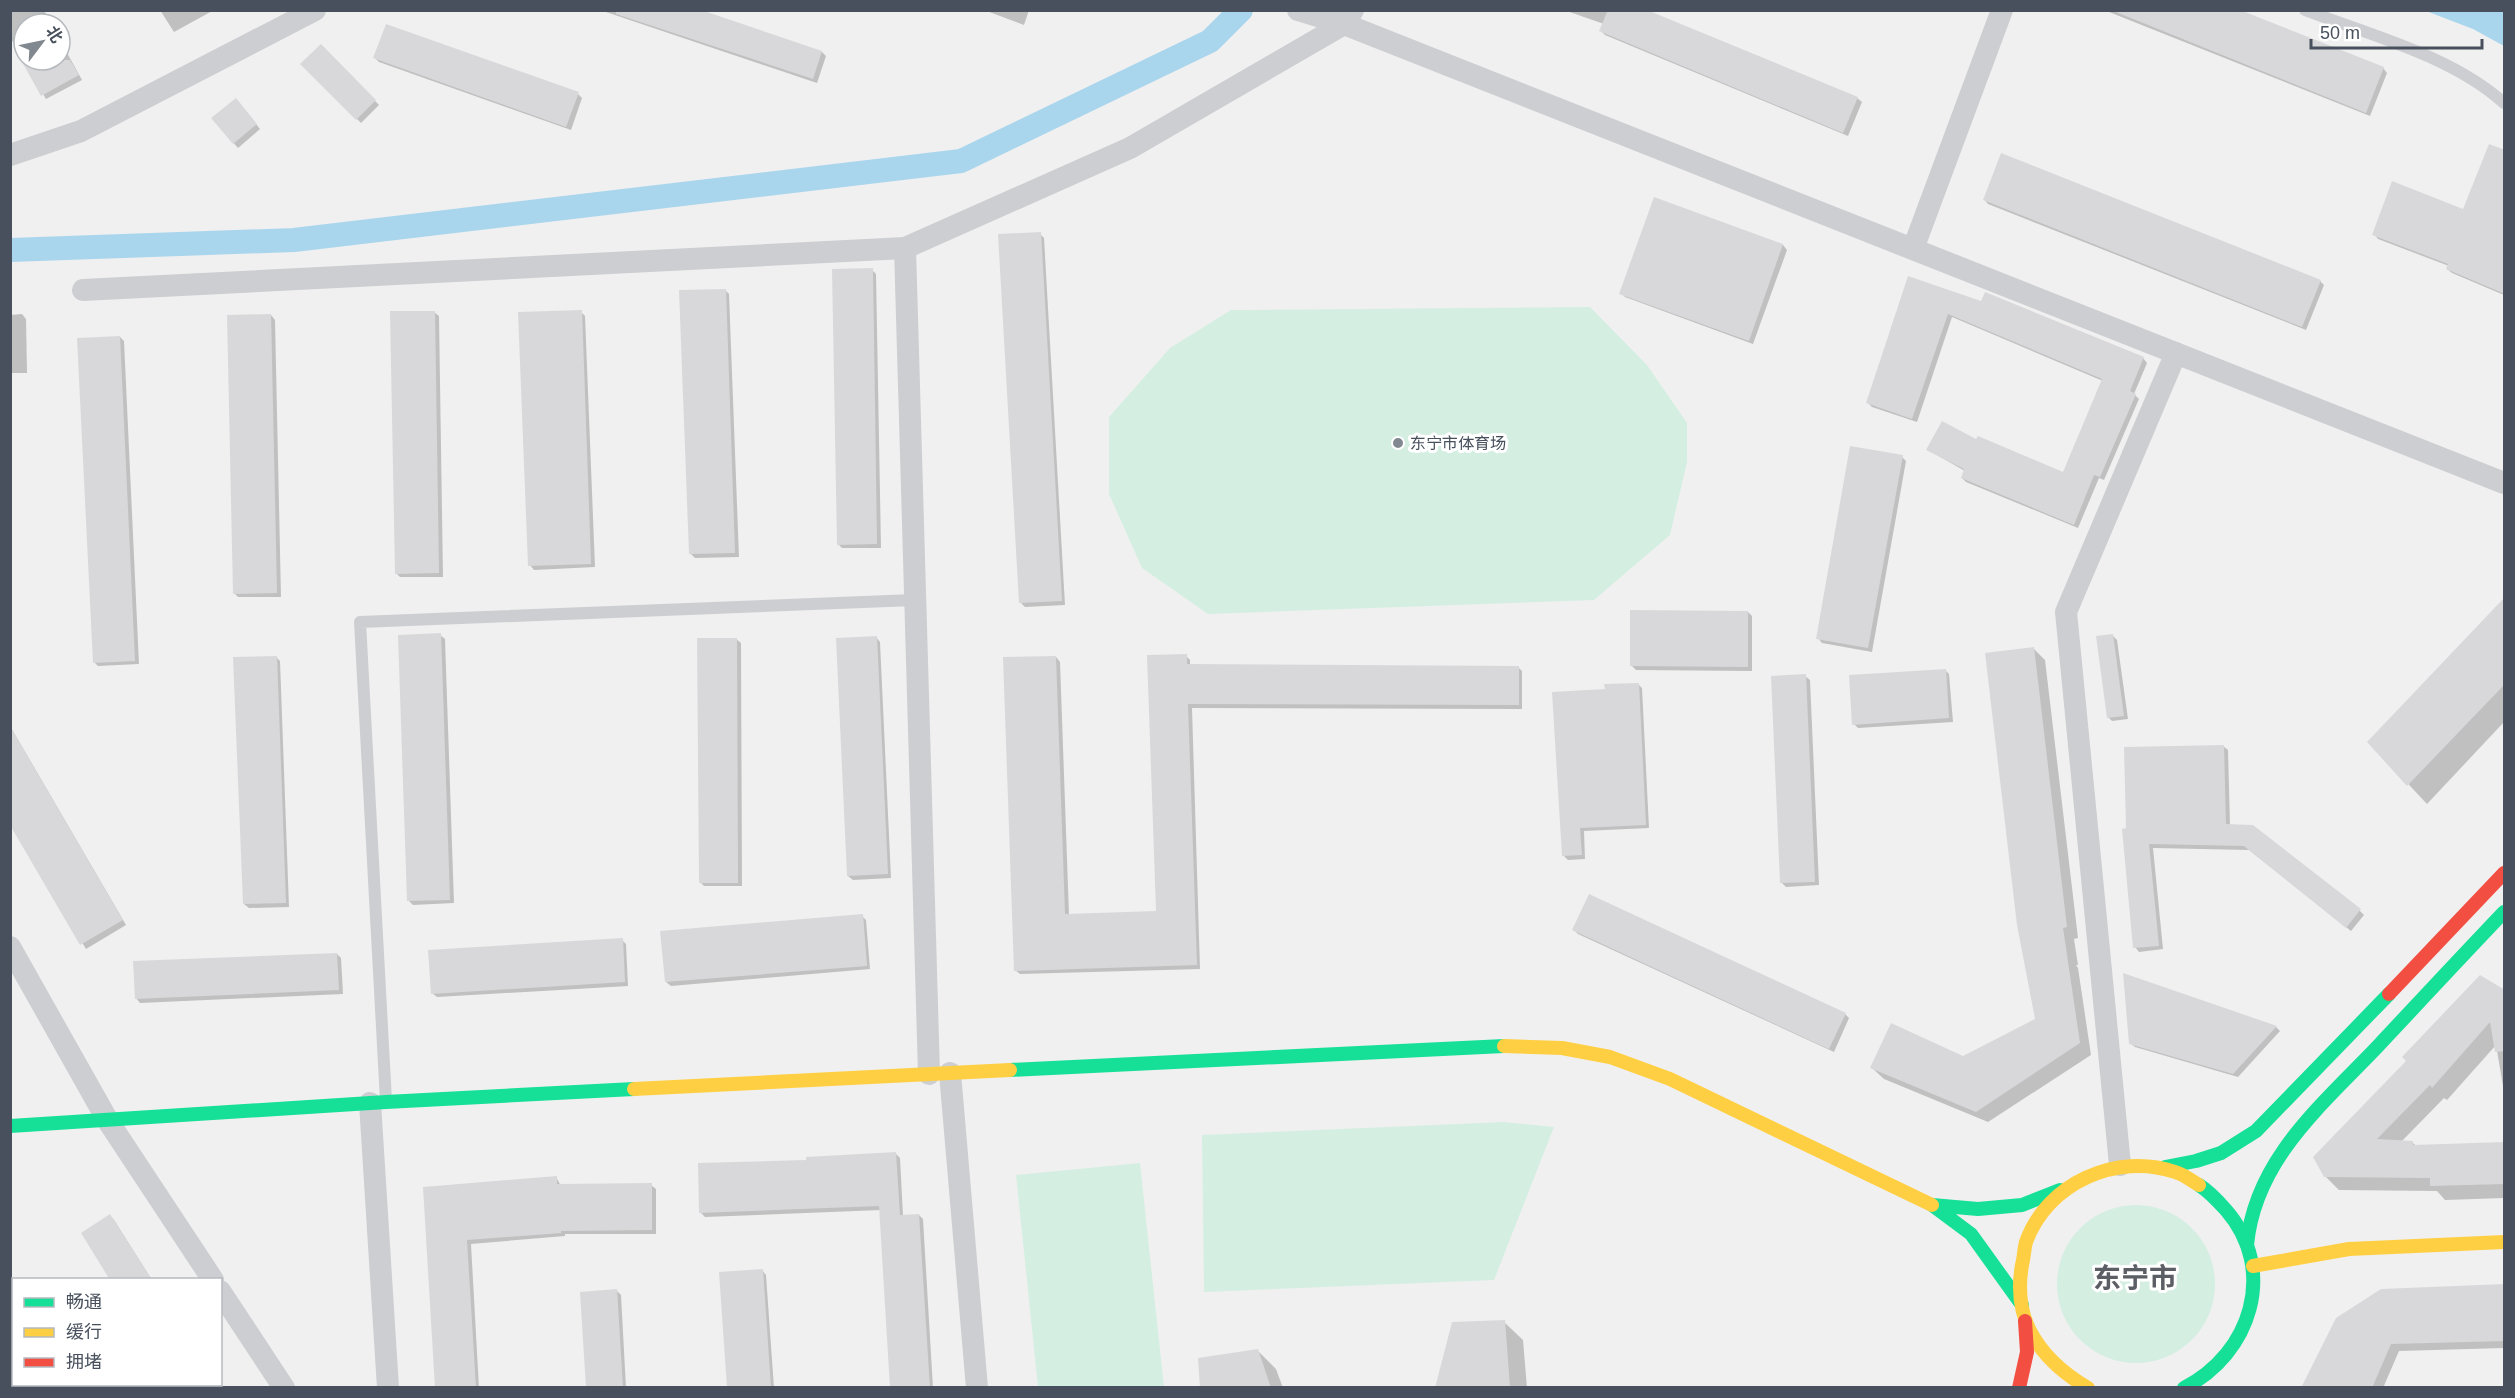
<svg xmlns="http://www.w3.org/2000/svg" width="2515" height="1398" font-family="Helvetica,'Noto Sans SC',sans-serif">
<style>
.green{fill:#d4efe2}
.water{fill:#aad6ed}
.shadow{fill:#0003}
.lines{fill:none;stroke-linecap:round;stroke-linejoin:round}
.canal{stroke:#aad6ed;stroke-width:24}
.building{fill:#d8d8db}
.lane{stroke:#ccced1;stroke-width:12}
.street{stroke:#ccced1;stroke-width:22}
.fast{stroke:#16e098;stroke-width:14}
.slow{stroke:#ffcf43;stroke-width:14}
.jam{stroke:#f24e42;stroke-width:14}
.poi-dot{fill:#828890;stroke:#fff;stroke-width:2}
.labels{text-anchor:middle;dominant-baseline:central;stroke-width:6;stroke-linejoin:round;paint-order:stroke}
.poi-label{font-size:16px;fill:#47505c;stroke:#fff;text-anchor:start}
.town-label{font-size:28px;font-weight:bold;fill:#5b5e64;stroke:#fff}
</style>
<rect width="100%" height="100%" fill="#f1f0f0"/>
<g class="green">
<polygon points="1590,307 1647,365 1687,423 1687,462 1670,535 1594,600 1208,614 1142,568 1109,494 1109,417 1170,348 1231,310"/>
<polygon points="1504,1122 1554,1127 1494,1280 1204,1292 1202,1135"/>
<polygon points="1140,1163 1164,1387 1038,1387 1016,1175"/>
<circle cx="2136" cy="1284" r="79"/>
</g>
<polygon class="water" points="2426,11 2504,11 2504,46 2473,29"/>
<g class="shadow">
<polygon points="10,10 44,10 51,24 24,24 24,60 60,60 60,40 82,80 46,99 10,37"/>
<polygon points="160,10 214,10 174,32"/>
<polygon points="600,10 697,10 822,52 826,56 817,83"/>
<polygon points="984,10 1029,10 1024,25"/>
<polygon points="1564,10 1643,10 1857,98 1862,102 1848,136 1605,35 1601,31 1604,24"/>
<polygon points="2104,10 2236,10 2383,68 2387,73 2370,116"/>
<polygon points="321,46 379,105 361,123 302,64"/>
<polygon points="375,58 578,94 582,98 571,130 379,62"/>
<polygon points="240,104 260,129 238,148 213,119"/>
<polygon points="2504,152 2504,295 2452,273 2447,269 2449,266 2378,239 2374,234 2464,211"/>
<polygon points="1655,199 1783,245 1787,250 1753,344 1625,297 1621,293"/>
<polygon points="1984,199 2320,281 2324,285 2306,330 1988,204"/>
<polygon points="1040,234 1044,238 1065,605 1025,607 1021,603"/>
<polygon points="872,270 876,274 881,548 842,548 838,544"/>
<polygon points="1909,278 2143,358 2147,363 2134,394 2139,399 2104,480 2099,478 2078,528 1966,482 1962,478 1965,471 1928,450 1977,441 2064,474 2103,381 1952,317 1917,422 1872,407 1867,402"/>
<polygon points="725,290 729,294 739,557 695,558 691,554"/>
<polygon points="434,312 439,316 443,577 400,577 396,573"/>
<polygon points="581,312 585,316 595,567 534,570 530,565"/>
<polygon points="22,314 26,319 27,373 10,373 10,315"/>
<polygon points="271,315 275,320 281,597 238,597 234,593"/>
<polygon points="120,337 124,341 139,664 98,666 94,662"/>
<polygon points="1902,457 1906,461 1872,652 1822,643 1818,638"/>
<polygon points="2504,599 2504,722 2427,804 2369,742"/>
<polygon points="1748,612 1752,616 1752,671 1636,670 1632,666"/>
<polygon points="440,635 445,639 454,903 413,905 409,901"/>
<polygon points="2113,636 2117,640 2128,719 2112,721 2108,717"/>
<polygon points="876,637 880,642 891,878 853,880 848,876"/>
<polygon points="736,639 741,643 742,886 704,886 700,882"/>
<polygon points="2034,649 2045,660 2078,938 2074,939 2078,965 2076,965 2078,968 2091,1055 1988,1122 1884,1079 1872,1068 1963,1058 2036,1020"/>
<polygon points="1186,656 1190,660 1190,666 1518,667 1522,671 1522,709 1192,708 1200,969 1020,974 1015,970 1056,657 1060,662 1069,915 1158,912"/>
<polygon points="276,657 280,661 289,907 249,908 244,904"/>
<polygon points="1945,670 1949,674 1953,722 1858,728 1854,724"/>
<polygon points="1805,676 1810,680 1819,885 1786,887 1781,882"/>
<polygon points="1638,684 1642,688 1649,828 1584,831 1585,859 1568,860 1563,855"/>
<polygon points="10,726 126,925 86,949 10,822"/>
<polygon points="2223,746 2228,750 2230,826 2360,911 2364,915 2351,931 2249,850 2153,848 2163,949 2139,952 2135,947 2128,829"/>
<polygon points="862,916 866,920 870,969 671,986 666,982"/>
<polygon points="1574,930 1845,1014 1849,1018 1834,1052 1578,934"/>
<polygon points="622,940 626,944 628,986 437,997 432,993"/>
<polygon points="337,954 341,958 343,994 140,1003 136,998"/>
<polygon points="2124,976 2276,1027 2280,1031 2238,1077 2135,1047 2130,1043"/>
<polygon points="2504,992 2504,1092 2496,1045 2447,1100 2444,1098 2401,1142 2412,1142 2416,1146 2504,1143 2504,1198 2445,1200 2437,1191 2339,1190 2325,1176"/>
<polygon points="896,1154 900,1158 903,1216 919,1215 923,1219 933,1388 892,1388 881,1210 705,1217 701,1213 808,1161"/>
<polygon points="556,1177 561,1186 651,1185 656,1189 656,1234 565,1234 565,1236 471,1244 479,1388 436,1388 424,1188"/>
<polygon points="110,1216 114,1220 152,1280 112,1280"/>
<polygon points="762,1270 766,1275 774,1388 728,1388"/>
<polygon points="2504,1285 2504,1348 2399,1351 2383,1388 2302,1388"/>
<polygon points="617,1291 621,1295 626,1388 587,1388"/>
<polygon points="10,1294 14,1299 14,1384 68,1384 70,1388 11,1388"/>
<polygon points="1504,1322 1523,1340 1527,1388 1436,1388"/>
<polygon points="1257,1350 1276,1369 1283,1388 1201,1388"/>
<polygon points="179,1384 208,1384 203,1388 181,1388"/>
</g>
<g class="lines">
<polyline class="canal" points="10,250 294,240 961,161 1210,41 1241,10"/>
</g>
<g class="building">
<polygon points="616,10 701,10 822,51 813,79 616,14"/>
<polygon points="1608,10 1647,10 1858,97 1843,133 1599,31"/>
<polygon points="2111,10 2240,10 2384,67 2366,113"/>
<polygon points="386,24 579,92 566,127 373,58"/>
<polygon points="321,44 376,100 356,120 300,64"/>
<polygon points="21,60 70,60 79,75 41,96"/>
<polygon points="236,98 257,124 233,144 211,118"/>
<polygon points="2489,144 2505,150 2505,294 2446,269 2448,264 2372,235 2392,181 2463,209"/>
<polygon points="2001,153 2321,280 2302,327 1983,200"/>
<polygon points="1654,197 1783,244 1749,341 1619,294"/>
<polygon points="1041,232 1062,601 1019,603 998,234"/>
<polygon points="873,268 877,544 837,545 832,269"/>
<polygon points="1908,276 1981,301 1985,292 2144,357 2130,391 2136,394 2100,477 2094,475 2074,525 1961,478 1964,469 1926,450 1942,421 1976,439 1978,436 2063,472 2102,379 1948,314 1912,419 1866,403"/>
<polygon points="726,289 735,553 689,554 679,290"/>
<polygon points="582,310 591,564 528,566 518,312"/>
<polygon points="390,311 435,311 439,573 395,574"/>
<polygon points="271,314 277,593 233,594 227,315"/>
<polygon points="120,336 135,661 93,663 77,338"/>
<polygon points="1850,446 1903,455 1868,648 1816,639"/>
<polygon points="2505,597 2505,684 2407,786 2367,742"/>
<polygon points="1630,610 1748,611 1748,667 1630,666"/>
<polygon points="441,633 450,900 407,901 398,635"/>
<polygon points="2113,634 2124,716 2107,718 2096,636"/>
<polygon points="877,636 888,874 847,876 836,638"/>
<polygon points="697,638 737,638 738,883 699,883"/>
<polygon points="2034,647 2067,927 2063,928 2067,954 2066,954 2067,955 2080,1043 1976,1112 1870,1068 1891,1023 1963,1056 2035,1019 2017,925 1985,653"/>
<polygon points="1187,654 1187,664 1519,666 1519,705 1188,704 1197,965 1014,971 1003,657 1056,656 1065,914 1156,911 1147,655"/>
<polygon points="277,656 286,903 243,904 233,657"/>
<polygon points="1946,669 1949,718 1852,725 1849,675"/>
<polygon points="1806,674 1815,882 1780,883 1771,676"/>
<polygon points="1639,683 1646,825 1580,828 1582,855 1562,856 1552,692 1605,689 1604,684"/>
<polygon points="10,726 123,920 80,945 10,825"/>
<polygon points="2224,745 2226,824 2253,825 2361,909 2346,928 2244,846 2149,844 2159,946 2133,948 2122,829 2126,828 2124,747"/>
<polygon points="1589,894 1846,1013 1829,1049 1572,930"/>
<polygon points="863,914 867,966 665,982 660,931"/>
<polygon points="623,938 625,982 431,994 428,950"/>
<polygon points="337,953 339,990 135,999 133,961"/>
<polygon points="2123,973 2277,1026 2233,1074 2129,1044"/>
<polygon points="2480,975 2505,990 2505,1051 2495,1052 2490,1022 2432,1088 2430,1085 2377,1139 2413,1141 2413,1145 2505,1142 2505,1184 2430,1186 2430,1178 2324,1177 2313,1157 2406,1061 2402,1057"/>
<polygon points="896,1152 900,1215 919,1214 930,1388 890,1388 879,1206 699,1213 698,1163 806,1160 806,1157"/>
<polygon points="557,1176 557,1184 652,1183 652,1230 561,1231 561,1233 467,1240 476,1388 435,1388 423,1187"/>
<polygon points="110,1214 152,1280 110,1280 81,1233"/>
<polygon points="763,1269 771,1388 727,1388 719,1272"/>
<polygon points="2505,1284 2505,1341 2391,1344 2372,1388 2301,1388 2336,1318 2381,1289"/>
<polygon points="617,1289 623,1388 586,1388 580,1292"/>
<polygon points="1505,1320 1510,1388 1435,1388 1452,1322"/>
<polygon points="1258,1349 1271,1388 1200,1388 1198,1358"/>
</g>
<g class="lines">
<g class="lane">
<path d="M2305,10C2370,35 2452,56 2504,103"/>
<polyline points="386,1101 360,622 914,600"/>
</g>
<g class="street">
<polyline points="1298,10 1344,24 2504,483"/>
<polyline points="10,155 81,131 315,10"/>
<polyline points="905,248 929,1074"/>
<polyline points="1913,249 2002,10"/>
<polyline points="83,290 905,248 1130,148 1344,24 1353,10"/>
<polyline points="10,947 108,1121 213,1280"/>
<polyline points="950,1073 977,1388"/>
<polyline points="370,1103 388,1388"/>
<polyline points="2120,1165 2066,612 2176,353"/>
<polyline points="220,1291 284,1388"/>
</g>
<g class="fast">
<polyline points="1010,1070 1504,1046"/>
<polyline points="10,1126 386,1102 634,1089"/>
<polyline points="2165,1167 2196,1161 2221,1153 2256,1131 2389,994"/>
<path d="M2247,1245C2255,1159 2323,1104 2379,1045C2421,1000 2462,956 2504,912"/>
<polyline points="2022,1305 1971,1234 1932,1205 1978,1209 2022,1205 2060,1190"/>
<path d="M2184,1388C2251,1354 2278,1270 2226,1210C2217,1200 2210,1192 2199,1185"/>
</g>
<g class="slow">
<polyline points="1504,1046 1562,1048 1610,1057 1670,1079 1932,1205"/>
<polyline points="634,1089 1010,1070"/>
<polyline points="2253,1266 2349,1249 2504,1242"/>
<path d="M2088,1388C2064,1374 2043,1356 2030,1331C2019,1309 2018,1288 2022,1265C2024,1258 2024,1249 2026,1242C2047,1183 2117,1152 2175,1172C2183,1174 2192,1181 2199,1185"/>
</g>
<g class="jam">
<polyline points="2389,994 2504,873"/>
<polyline points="2019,1388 2027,1352 2025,1321"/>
</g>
</g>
<circle class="poi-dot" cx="1398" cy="443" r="6"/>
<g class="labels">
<g class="poi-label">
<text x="1410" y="443">东宁市体育场</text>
</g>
<g class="town-label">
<text x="2135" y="1278">东宁市</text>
</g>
</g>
<rect width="2515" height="1398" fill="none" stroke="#47505c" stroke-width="24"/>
<rect x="12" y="1278" width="210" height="108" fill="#ffffff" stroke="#b5b9be" stroke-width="1.5"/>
<rect x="24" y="1298" width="30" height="9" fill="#16e098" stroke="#b5b9be" stroke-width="1.5"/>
<text x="66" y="1308" font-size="18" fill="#47505c">畅通</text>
<rect x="24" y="1328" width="30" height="9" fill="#ffcf43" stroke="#b5b9be" stroke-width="1.5"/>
<text x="66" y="1338" font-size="18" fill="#47505c">缓行</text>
<rect x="24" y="1358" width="30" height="9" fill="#f24e42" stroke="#b5b9be" stroke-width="1.5"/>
<text x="66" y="1368" font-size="18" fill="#47505c">拥堵</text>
<g transform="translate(42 42) rotate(58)"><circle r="28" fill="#ffffff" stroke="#b5b9be" stroke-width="1.5"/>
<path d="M0-4.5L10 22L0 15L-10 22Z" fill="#828890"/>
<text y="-9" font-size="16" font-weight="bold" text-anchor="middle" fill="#47505c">北</text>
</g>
<path d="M2311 39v9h171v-9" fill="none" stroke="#47505c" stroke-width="3"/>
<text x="2320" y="39" font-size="18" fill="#47505c" stroke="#ffffff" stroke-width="4.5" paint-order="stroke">50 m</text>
</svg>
